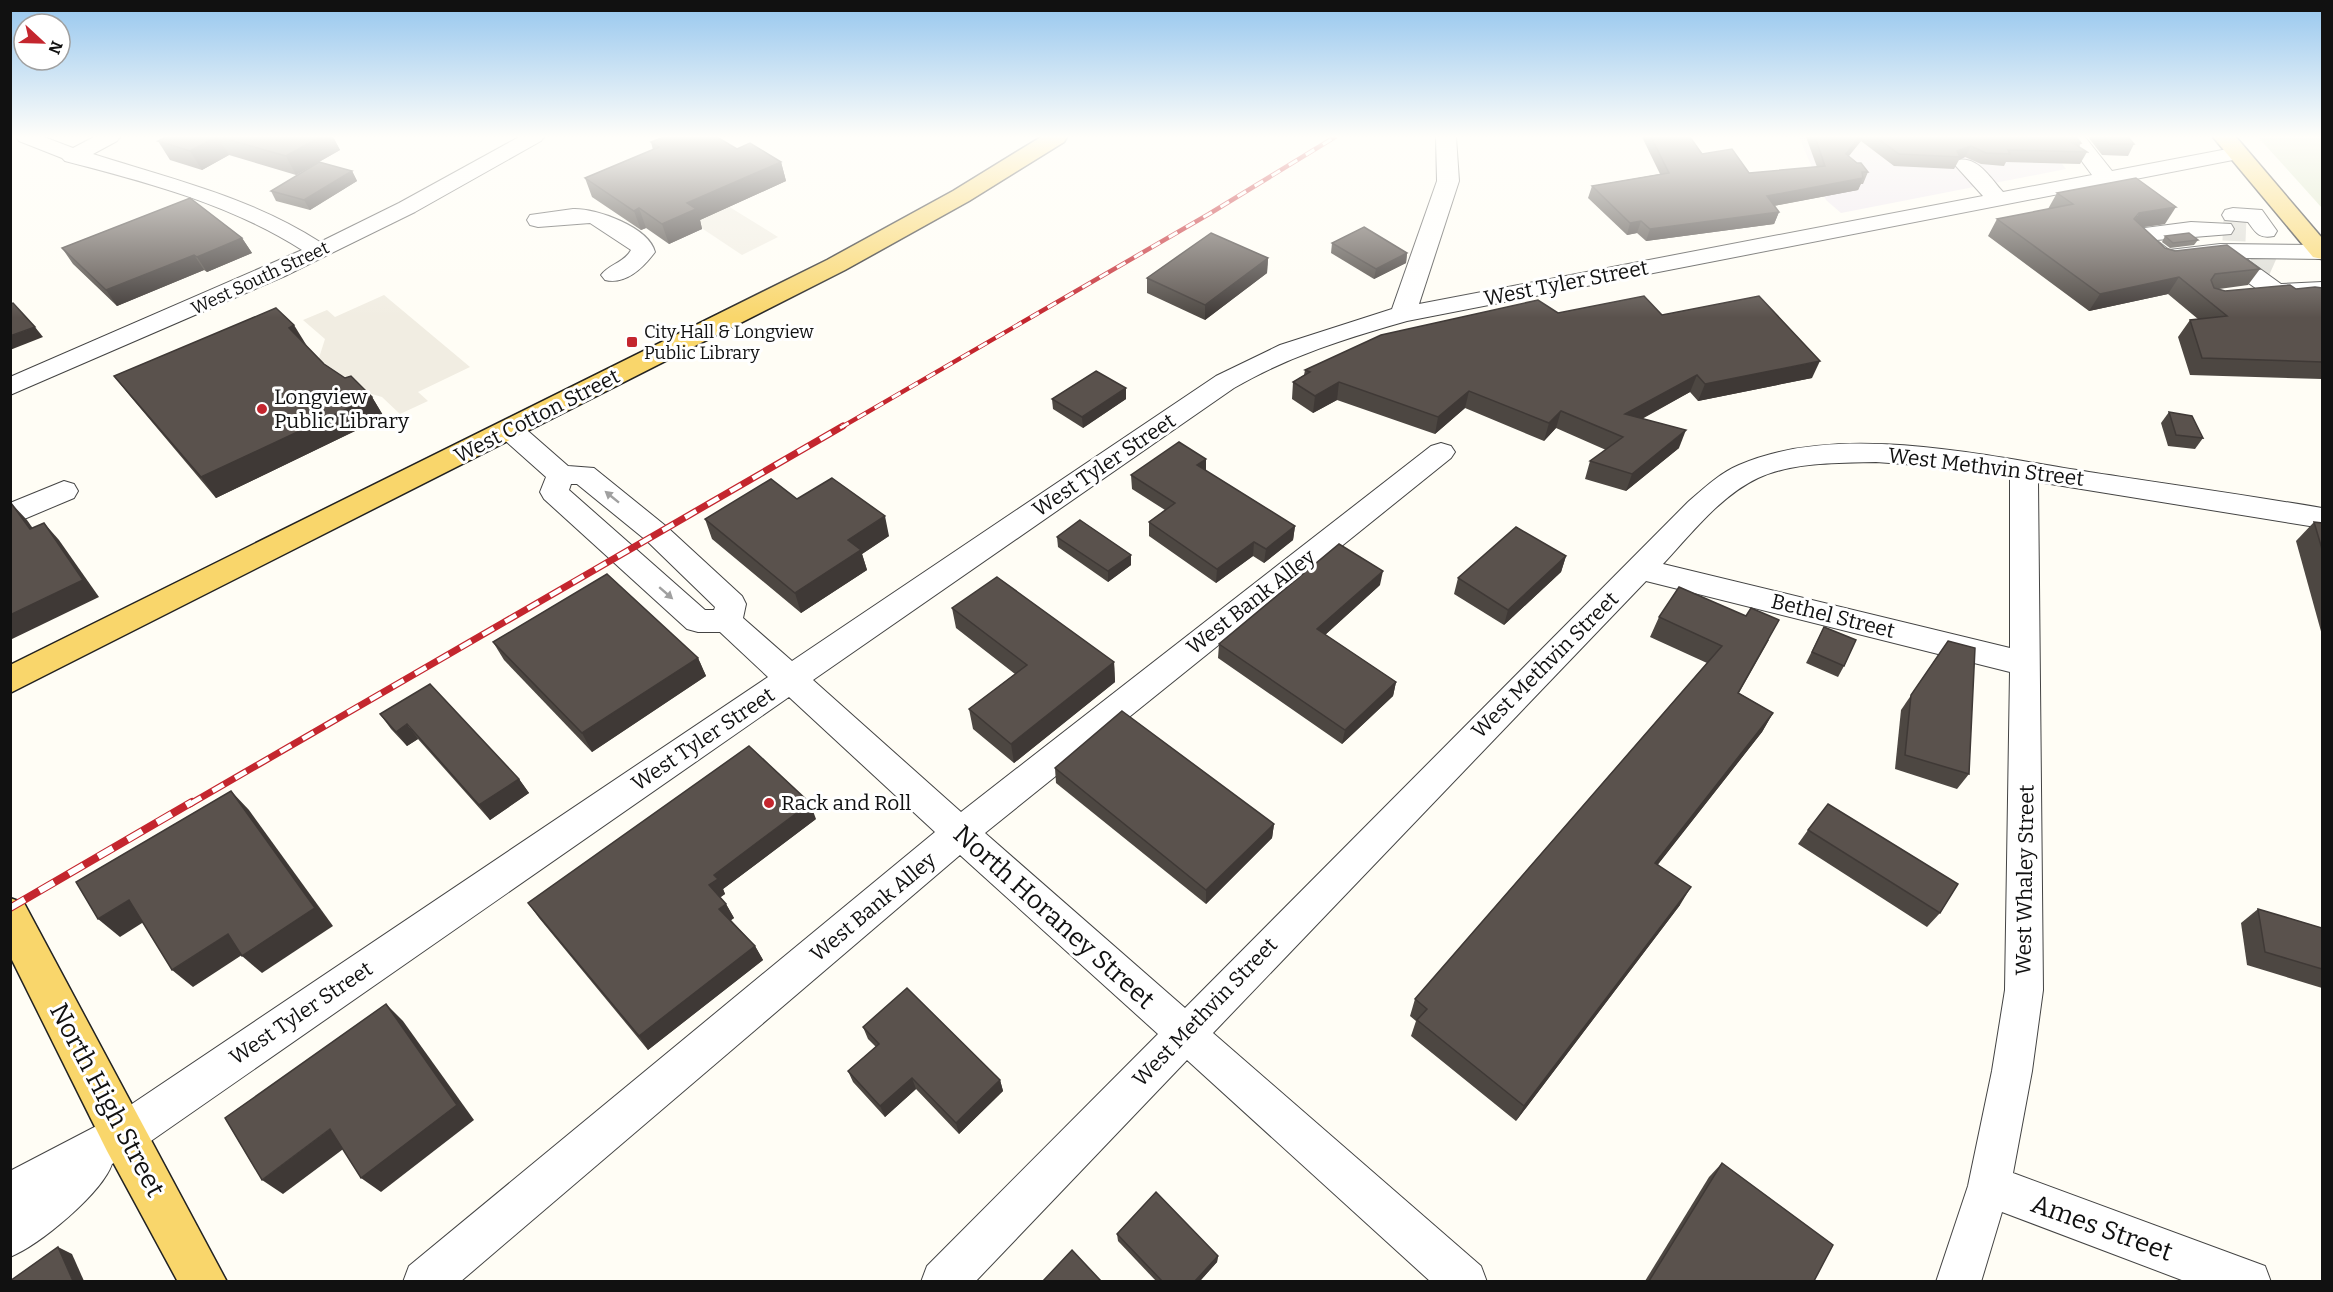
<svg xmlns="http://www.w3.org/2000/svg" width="2333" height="1292" font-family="Bitter,serif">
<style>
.industrial{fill:#eee6ef}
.cemetery{fill:#d9e3c4}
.plaza{fill:#f1ede2}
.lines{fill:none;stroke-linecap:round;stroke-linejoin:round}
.minor-tunnel{stroke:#dbdad3;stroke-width:23;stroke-dasharray:23 12;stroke-linecap:butt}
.minor-casing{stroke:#444;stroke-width:2}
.major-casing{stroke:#222;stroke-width:3}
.minor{fill:#fff;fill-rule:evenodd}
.major{fill:#f9d66b;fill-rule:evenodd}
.rail-far2-casing{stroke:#c4262e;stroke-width:4.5}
.rail-far1-casing{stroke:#c4262e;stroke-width:7}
.rail-casing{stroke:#c4262e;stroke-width:8}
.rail-far2{stroke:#fff;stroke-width:3;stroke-dasharray:10;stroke-linecap:butt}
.rail-far1{stroke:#fff;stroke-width:4.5;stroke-dasharray:13;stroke-linecap:butt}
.rail{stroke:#fff;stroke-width:6;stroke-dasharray:17;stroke-linecap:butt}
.wall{fill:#4d4742}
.shaded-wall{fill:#3f3936}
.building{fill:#5a524d;stroke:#3f3936;stroke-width:1.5}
.oneway{fill:#a0a0a0}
.poi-dot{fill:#c4262e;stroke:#fff;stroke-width:2}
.labels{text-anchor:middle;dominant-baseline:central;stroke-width:6;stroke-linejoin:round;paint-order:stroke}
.far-street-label{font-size:18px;fill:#111;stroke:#fff}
.far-poi-label{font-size:18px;fill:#111;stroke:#fff;text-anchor:start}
.street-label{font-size:21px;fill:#111;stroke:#fff}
.poi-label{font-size:21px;fill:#111;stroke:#fff;text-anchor:start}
.near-street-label{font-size:26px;fill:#111;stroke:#fff}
</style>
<rect width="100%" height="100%" fill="#fffdf5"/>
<polygon class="industrial" points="1799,137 2041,137 2066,169 1841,213 1826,200"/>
<polygon class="cemetery" points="2258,137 2322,137 2322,208"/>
<g class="plaza">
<polygon points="723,203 778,237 742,255 688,219"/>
<polygon points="384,295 470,367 418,392 428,401 400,414 382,397 344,386 318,361 325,339 303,320 327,310 335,317"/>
</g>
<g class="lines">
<g class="minor-tunnel">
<polyline points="2223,229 2247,230"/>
<polyline points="2252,257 2277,268"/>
</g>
<defs>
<g id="minor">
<path d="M16,137H44L73,148L94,137H120L117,141L93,154C171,179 250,197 320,242L399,203L519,137H544L541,141L415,212L285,276L10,395V377L302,250C230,204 146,182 65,161L62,158L19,141Z"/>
<path d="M1436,137H1456L1459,181L1419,304L1983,196L1955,165L1958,160C1978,156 1991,179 2003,192L2092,175L2064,137H2085L2112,171L2238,147L2245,149L2249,153L2245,157L2238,159L1407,321C1347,338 1289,356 1234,388L813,680L961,812L1431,446L1441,443L1451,446L1455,452L1451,458L985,833L1185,1008L1688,502C1704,488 1720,473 1739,465C1839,421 1985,456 2089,472C2167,484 2245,495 2322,508V528L2038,482L2043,990L2032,1071L2013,1173L2265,1266L2271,1282H2187L2002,1212L1981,1282H1936L1968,1186L1992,1071L2005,990L2010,672L1646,581L1213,1033L1481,1266L1487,1282H1431L1187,1060L975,1282H921L927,1266L1158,1034L960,855L460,1282H403L409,1266L935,832L789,697L138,1150L112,1164C102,1193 40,1245 10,1257V1171L108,1120L768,677L720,632H698L687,629L544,499L540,492L546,477L500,436L497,430L500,424L510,421L520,424L568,466L594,468L667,527L742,596L746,604L743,618L792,661L1216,376L1280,345L1392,309L1437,181ZM1876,462L1917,465L2010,477V648L1663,564C1691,534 1720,496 1758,478C1793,462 1837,463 1876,462ZM571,484H577L647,541L715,607L714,610H705L569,490Z"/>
<path d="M2233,208L2262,210L2277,231L2274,236C2259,239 2256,233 2248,222L2225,220L2222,215L2225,210Z"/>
<path d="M573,209C596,208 649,227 655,252C643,268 626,285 605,280L601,275C609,264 624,263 631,250L590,223L538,227L530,225L527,220L530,215Z"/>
<polygon points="2191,222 2231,224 2234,229 2231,234 2156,240 2169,250 2220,244 2322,245 2322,259 2245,258 2281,284 2322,282 2322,296 2276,299 2268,297 2215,259 2164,265 2156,263 2126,236 2129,231 2137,229"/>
<polygon points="64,481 74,484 78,491 74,498 10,525 10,503"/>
</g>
<g id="major">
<polygon points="1041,137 1067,137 1064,142 969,201 845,270 10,693 10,665 827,260 953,191"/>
<polygon points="2213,137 2236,137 2322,238 2322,259 2313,257"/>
<polygon points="10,898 24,903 227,1282 178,1282 107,1151 10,956"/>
</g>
</defs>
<use href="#minor" class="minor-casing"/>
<use href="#major" class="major-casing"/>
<use href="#minor" class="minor"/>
<use href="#major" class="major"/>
<defs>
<polyline id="rail-far2" points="840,428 1209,214 1335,137"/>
<polyline id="rail-far1" points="190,804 843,426"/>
<polyline id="rail" points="10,908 192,802"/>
</defs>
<use href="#rail-far2" class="rail-far2-casing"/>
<use href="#rail-far1" class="rail-far1-casing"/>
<use href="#rail" class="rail-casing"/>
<use href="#rail-far2" class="rail-far2"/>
<use href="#rail-far1" class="rail-far1"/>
<use href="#rail" class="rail"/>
</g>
<g class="wall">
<polygon points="166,137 333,137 340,150 296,175 229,155 202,170 170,160 158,141"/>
<polygon points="1642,137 1690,137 1702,154 1749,173 1817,167 1806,137 2076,137 2081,143 2079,147 2087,152 2080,164 2006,162 2004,166 1981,164 1965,157 1959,160 1954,169 1894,166 1861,141 1848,156 1868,172 1863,184 1861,184 1858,190 1774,206 1779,212 1774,224 1646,241 1637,233 1627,235 1588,198 1592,186 1660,174"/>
<polygon points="2088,137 2128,137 2134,144 2128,156 2102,155"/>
<polygon points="651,142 737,149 781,162 786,181 700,220 702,229 669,244 646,228 641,230 592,197 585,178 653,150"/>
<polygon points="352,171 357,181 310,210 276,201 271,191"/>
<polygon points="2057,193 2165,224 2143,227 2165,248 2260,269 2248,285 2219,289 2225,291 2322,288 2322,379 2190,375 2178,337 2190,320 2198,319 2168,294 2089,311 1988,236 1997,219 2048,209"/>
<polygon points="2165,236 2198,240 2194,245 2170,248 2162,242"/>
<polygon points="242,238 252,253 207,272 204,270 117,306 73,264 62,248"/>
<polygon points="1332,243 1407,253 1406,263 1374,279 1331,253"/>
<polygon points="1268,258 1267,273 1205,320 1147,293 1147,278"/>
<polygon points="1558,313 1662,315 1812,378 1698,401 1690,392 1642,419 1679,448 1626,491 1585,479 1590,461 1606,450 1556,428 1544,441 1465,408 1435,434 1337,400 1313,413 1292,399 1293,382 1304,375 1305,370"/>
<polygon points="306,346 324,364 372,397 384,417 216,498 130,396 114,376"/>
<polygon points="1052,399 1126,399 1083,428 1053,409"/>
<polygon points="2169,412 2203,438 2195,449 2168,446 2161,423"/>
<polygon points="1206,459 1206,471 1295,526 1293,540 1264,563 1253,556 1216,583 1149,536 1149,522 1165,510 1132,489 1131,475"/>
<polygon points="797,499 889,536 862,554 867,570 801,613 712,539 705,519"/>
<polygon points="2314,522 2322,523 2322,635 2296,541"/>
<polygon points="1057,537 1131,555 1131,565 1108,582 1058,547"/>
<polygon points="1566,556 1561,572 1504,625 1454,594 1458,578"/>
<polygon points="1380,585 1325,635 1396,682 1393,696 1342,744 1218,658 1219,644"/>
<polygon points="952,608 1114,662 1115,682 1014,763 973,729 969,709 1015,674 956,628"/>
<polygon points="1659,617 1769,640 1739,693 1773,713 1762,732 1658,864 1680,905 1516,1121 1411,1036 1416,1021 1410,1016 1415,999 1707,663 1650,637"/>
<polygon points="1824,627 1844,666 1838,677 1806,663"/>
<polygon points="1948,641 1969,774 1957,789 1895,769 1901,710"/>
<polygon points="493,642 698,658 706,676 592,752 504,660"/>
<polygon points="380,714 519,779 529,793 490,820 418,739 407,746 391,729"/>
<polygon points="1055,768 1274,824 1272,838 1206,904 1056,783"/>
<polygon points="816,819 723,889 725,894 720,897 726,904 734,918 731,920 755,946 763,960 648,1050 539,918 528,903"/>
<polygon points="1808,830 1940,913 1927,927 1798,844"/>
<polygon points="2258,909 2322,928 2322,988 2247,965 2241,923"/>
<polygon points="863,1027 1000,1080 1003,1091 959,1134 916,1089 885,1117 853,1082 848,1071 876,1047 868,1039"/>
<polygon points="1722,1163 1814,1281 1645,1281 1709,1177"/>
<polygon points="1117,1234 1218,1256 1217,1262 1200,1281 1156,1281 1118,1241"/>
</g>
<g class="shaded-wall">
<polygon points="216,137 218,137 229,155 202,170 190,151"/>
<polygon points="320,137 333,137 340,150 296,175 286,156"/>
<polygon points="1859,137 1862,137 1861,141 1841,166 1846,154"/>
<polygon points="1971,146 1965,157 1959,160 1960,157 1957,151"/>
<polygon points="781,162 786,181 700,220 702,229 669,244 662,224 687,203"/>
<polygon points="352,171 357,181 310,210 304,200"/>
<polygon points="1863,178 1858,190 1762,208 1767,196"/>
<polygon points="2176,207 2165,224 2129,229 2139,213"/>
<polygon points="639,208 646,228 641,230 634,211"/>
<polygon points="1779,212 1774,224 1646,241 1650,229"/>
<polygon points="1641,221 1637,233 1627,235 1630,223"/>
<polygon points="242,238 252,253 207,272 197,257"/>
<polygon points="1407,253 1406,263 1374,279 1376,269"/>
<polygon points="194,255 204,270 117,306 106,290"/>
<polygon points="1268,258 1267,273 1205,320 1205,305"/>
<polygon points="2179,277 2168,294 2089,311 2100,294"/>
<polygon points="294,325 307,346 289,328"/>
<polygon points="35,327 43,337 10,350 10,336"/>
<polygon points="1820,361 1812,378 1698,401 1705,384"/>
<polygon points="1697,375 1690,392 1619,431 1625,414"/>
<polygon points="1339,382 1337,400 1313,413 1315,396"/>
<polygon points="1126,388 1126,399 1083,428 1082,417"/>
<polygon points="1469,391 1465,408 1435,434 1438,417"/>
<polygon points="372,397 384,417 216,498 201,477"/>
<polygon points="1561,411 1556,428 1544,441 1549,423"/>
<polygon points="1686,430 1679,448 1626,491 1632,474"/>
<polygon points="1206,459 1206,473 1197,465"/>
<polygon points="11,503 27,520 46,547 30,529"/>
<polygon points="885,516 889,536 862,554 867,570 801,613 795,593 848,540"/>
<polygon points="44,523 59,540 99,597 10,640 10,615"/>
<polygon points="1295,526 1293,540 1264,563 1266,549"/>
<polygon points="1254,542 1253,556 1216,583 1217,569"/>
<polygon points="1131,555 1131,565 1108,582 1108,571"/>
<polygon points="1566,556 1561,572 1504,625 1508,610"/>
<polygon points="1383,571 1380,585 1315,644 1317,629"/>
<polygon points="698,658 706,676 592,752 582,733"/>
<polygon points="1114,662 1115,682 1014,763 1011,744"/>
<polygon points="1396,682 1393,696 1342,744 1345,730"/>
<polygon points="1773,713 1762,732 1645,881 1655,863"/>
<polygon points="407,724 418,739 407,746 396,732"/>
<polygon points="519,779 529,793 490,820 479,805"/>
<polygon points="231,791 249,810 333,926 262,973 242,956"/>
<polygon points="810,803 816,819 723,889 725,894 717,900 709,885 714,875"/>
<polygon points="1274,824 1272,838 1206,904 1206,890"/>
<polygon points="1691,887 1680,905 1516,1121 1524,1106"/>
<polygon points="129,900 150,918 120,937 98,919"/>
<polygon points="726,904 734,918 727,923 719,909"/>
<polygon points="228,934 248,951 193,987 172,970"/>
<polygon points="755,946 763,960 648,1050 639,1036"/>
<polygon points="386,1004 403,1021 474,1120 381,1192 361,1178"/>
<polygon points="912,1078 916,1089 885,1117 880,1106"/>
<polygon points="1000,1080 1003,1091 959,1134 956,1123"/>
<polygon points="330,1129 350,1144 283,1194 262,1180"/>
<polygon points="58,1247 72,1254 84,1281 73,1281"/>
<polygon points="1218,1256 1217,1262 1200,1281 1195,1281"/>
</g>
<g class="building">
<polygon points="166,137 216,137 190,151 158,141"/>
<polygon points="219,137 320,137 286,156"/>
<polygon points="664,137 717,137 737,149 750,143 781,162 687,203 696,209 662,224 639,208 634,211 585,178 659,147 651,142"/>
<polygon points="1651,137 1690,137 1702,154 1732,149 1749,173 1825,166 1815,137 1859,137 1846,154 1857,163 1861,163 1868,172 1862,172 1863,178 1767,196 1779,212 1650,229 1641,221 1630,223 1592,186 1669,173"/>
<polygon points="1876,137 2076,137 2081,143 2073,143 2087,152 2008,150 2010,154 1986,153 1971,146 1957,151 1960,157 1899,154"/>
<polygon points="2104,137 2128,137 2134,144 2109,144"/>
<polygon points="319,162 352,171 304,200 271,191"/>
<polygon points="2136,178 2176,207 2139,213 2134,219 2165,248 2175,251 2227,245 2260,269 2215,274 2211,280 2214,288 2225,291 2290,285 2296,289 2315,287 2322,288 2322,362 2202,358 2190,320 2227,316 2179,277 2100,294 1997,219 2073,204 2057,193"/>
<polygon points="190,198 242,238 197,257 194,255 106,290 62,248"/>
<polygon points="1364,227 1407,253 1376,269 1332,243"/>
<polygon points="1211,233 1268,258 1205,305 1147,278"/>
<polygon points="2189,233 2198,240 2173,243 2165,236"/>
<polygon points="1644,296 1662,315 1759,296 1820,361 1705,384 1697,375 1625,414 1686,430 1632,474 1590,461 1623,437 1561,411 1549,423 1469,391 1438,417 1339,382 1315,396 1293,382 1310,372 1305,370 1381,335 1538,300 1558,313"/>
<polygon points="13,303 35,327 10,336 10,304"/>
<polygon points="276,308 294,325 289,328 324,364 345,378 351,376 372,397 201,477 114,376"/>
<polygon points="1096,371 1126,388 1082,417 1052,399"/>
<polygon points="2169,412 2192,416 2203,438 2176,435"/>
<polygon points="1179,442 1206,459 1197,465 1295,526 1266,549 1254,542 1217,569 1149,522 1175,503 1131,475"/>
<polygon points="832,478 885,516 848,540 861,550 795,593 705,519 771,479 797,499"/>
<polygon points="10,503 11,503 30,529 44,523 83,580 10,615"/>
<polygon points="1080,520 1131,555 1108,571 1057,537"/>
<polygon points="2314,522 2322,523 2322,549"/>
<polygon points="1516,527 1566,556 1508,610 1458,578"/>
<polygon points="1339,544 1383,571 1317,629 1396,682 1345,730 1219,644"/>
<polygon points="607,574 698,658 582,733 493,642"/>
<polygon points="997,577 1114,662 1011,744 969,709 1027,665 952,608"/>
<polygon points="1679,587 1746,616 1751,608 1779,620 1738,693 1773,713 1655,863 1691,887 1524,1106 1417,1020 1427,1009 1415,999 1722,646 1659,617"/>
<polygon points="1824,627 1856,640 1844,666 1812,652"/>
<polygon points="1948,641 1975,648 1969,774 1905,755 1911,695"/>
<polygon points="430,684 519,779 479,805 407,724 396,732 380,714"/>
<polygon points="1122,711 1274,824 1206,890 1055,768"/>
<polygon points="749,746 810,803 714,875 718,879 709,885 726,904 719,909 755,946 639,1036 528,903"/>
<polygon points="231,791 315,908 242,956 228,934 172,970 129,900 98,919 76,882"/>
<polygon points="1828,804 1958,884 1940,913 1808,830"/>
<polygon points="2258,909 2322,928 2322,969 2265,952"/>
<polygon points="907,988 1000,1080 956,1123 912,1078 880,1106 848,1071 879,1044 863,1027"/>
<polygon points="386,1004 457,1105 361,1178 330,1129 262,1180 225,1118"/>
<polygon points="1722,1163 1833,1245 1814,1281 1649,1281"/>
<polygon points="1156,1192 1218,1256 1195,1281 1162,1281 1117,1234"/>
<polygon points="58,1247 73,1281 10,1281"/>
<polygon points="1072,1250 1101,1281 1043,1281"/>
</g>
<defs><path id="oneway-solid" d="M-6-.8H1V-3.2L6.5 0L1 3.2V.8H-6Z" transform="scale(1.5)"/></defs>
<g class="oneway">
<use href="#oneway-solid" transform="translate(612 497) rotate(-141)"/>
<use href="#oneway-solid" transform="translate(666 593) rotate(41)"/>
</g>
<linearGradient id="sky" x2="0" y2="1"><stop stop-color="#95c6ee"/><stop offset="0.43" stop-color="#fffefa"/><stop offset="1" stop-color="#fffefa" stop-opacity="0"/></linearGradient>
<rect width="2333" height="318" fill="url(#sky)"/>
<g class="poi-dot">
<rect x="626" y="336" width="12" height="12" rx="3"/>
<circle cx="262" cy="409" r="6"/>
<circle cx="769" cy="803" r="6"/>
</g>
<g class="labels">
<g class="far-street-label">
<text transform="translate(260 278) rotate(-25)">West South Street</text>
</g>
<g class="far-poi-label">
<text x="644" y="332">City Hall &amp; Longview<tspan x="644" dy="21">Public Library</tspan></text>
</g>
<g class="street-label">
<text transform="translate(1566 283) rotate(-11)">West Tyler Street</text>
<text transform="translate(537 416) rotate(-27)">West Cotton Street</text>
<text transform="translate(1104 465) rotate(-34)">West Tyler Street</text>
<text transform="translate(1986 467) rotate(7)">West Methvin Street</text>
<text transform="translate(1251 602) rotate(-38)">West Bank Alley</text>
<text transform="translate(1833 616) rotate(14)">Bethel Street</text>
<text transform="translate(1545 665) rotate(-45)">West Methvin Street</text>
<text transform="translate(703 739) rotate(-34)">West Tyler Street</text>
<text transform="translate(2025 880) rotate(-89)">West Whaley Street</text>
<text transform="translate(873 907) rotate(-40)">West Bank Alley</text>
<text transform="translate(1205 1012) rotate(-46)">West Methvin Street</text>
<text transform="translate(301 1013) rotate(-34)">West Tyler Street</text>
</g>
<g class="poi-label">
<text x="274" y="397">Longview<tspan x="274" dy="24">Public Library</tspan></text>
<text x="781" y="803">Rack and Roll</text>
</g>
<g class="near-street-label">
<text transform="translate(1054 917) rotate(42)">North Horaney Street</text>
<text transform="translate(107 1100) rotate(62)">North High Street</text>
<text transform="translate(2102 1228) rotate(20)">Ames Street</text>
</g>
</g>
<rect width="2333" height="1292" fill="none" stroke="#111111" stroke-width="24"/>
<g transform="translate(42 42) rotate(112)"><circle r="28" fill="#ffffff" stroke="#a0a0a0" stroke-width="1.5"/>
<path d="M0-4.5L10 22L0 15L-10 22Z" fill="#c4262e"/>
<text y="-9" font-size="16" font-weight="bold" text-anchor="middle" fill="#111111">N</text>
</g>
</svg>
